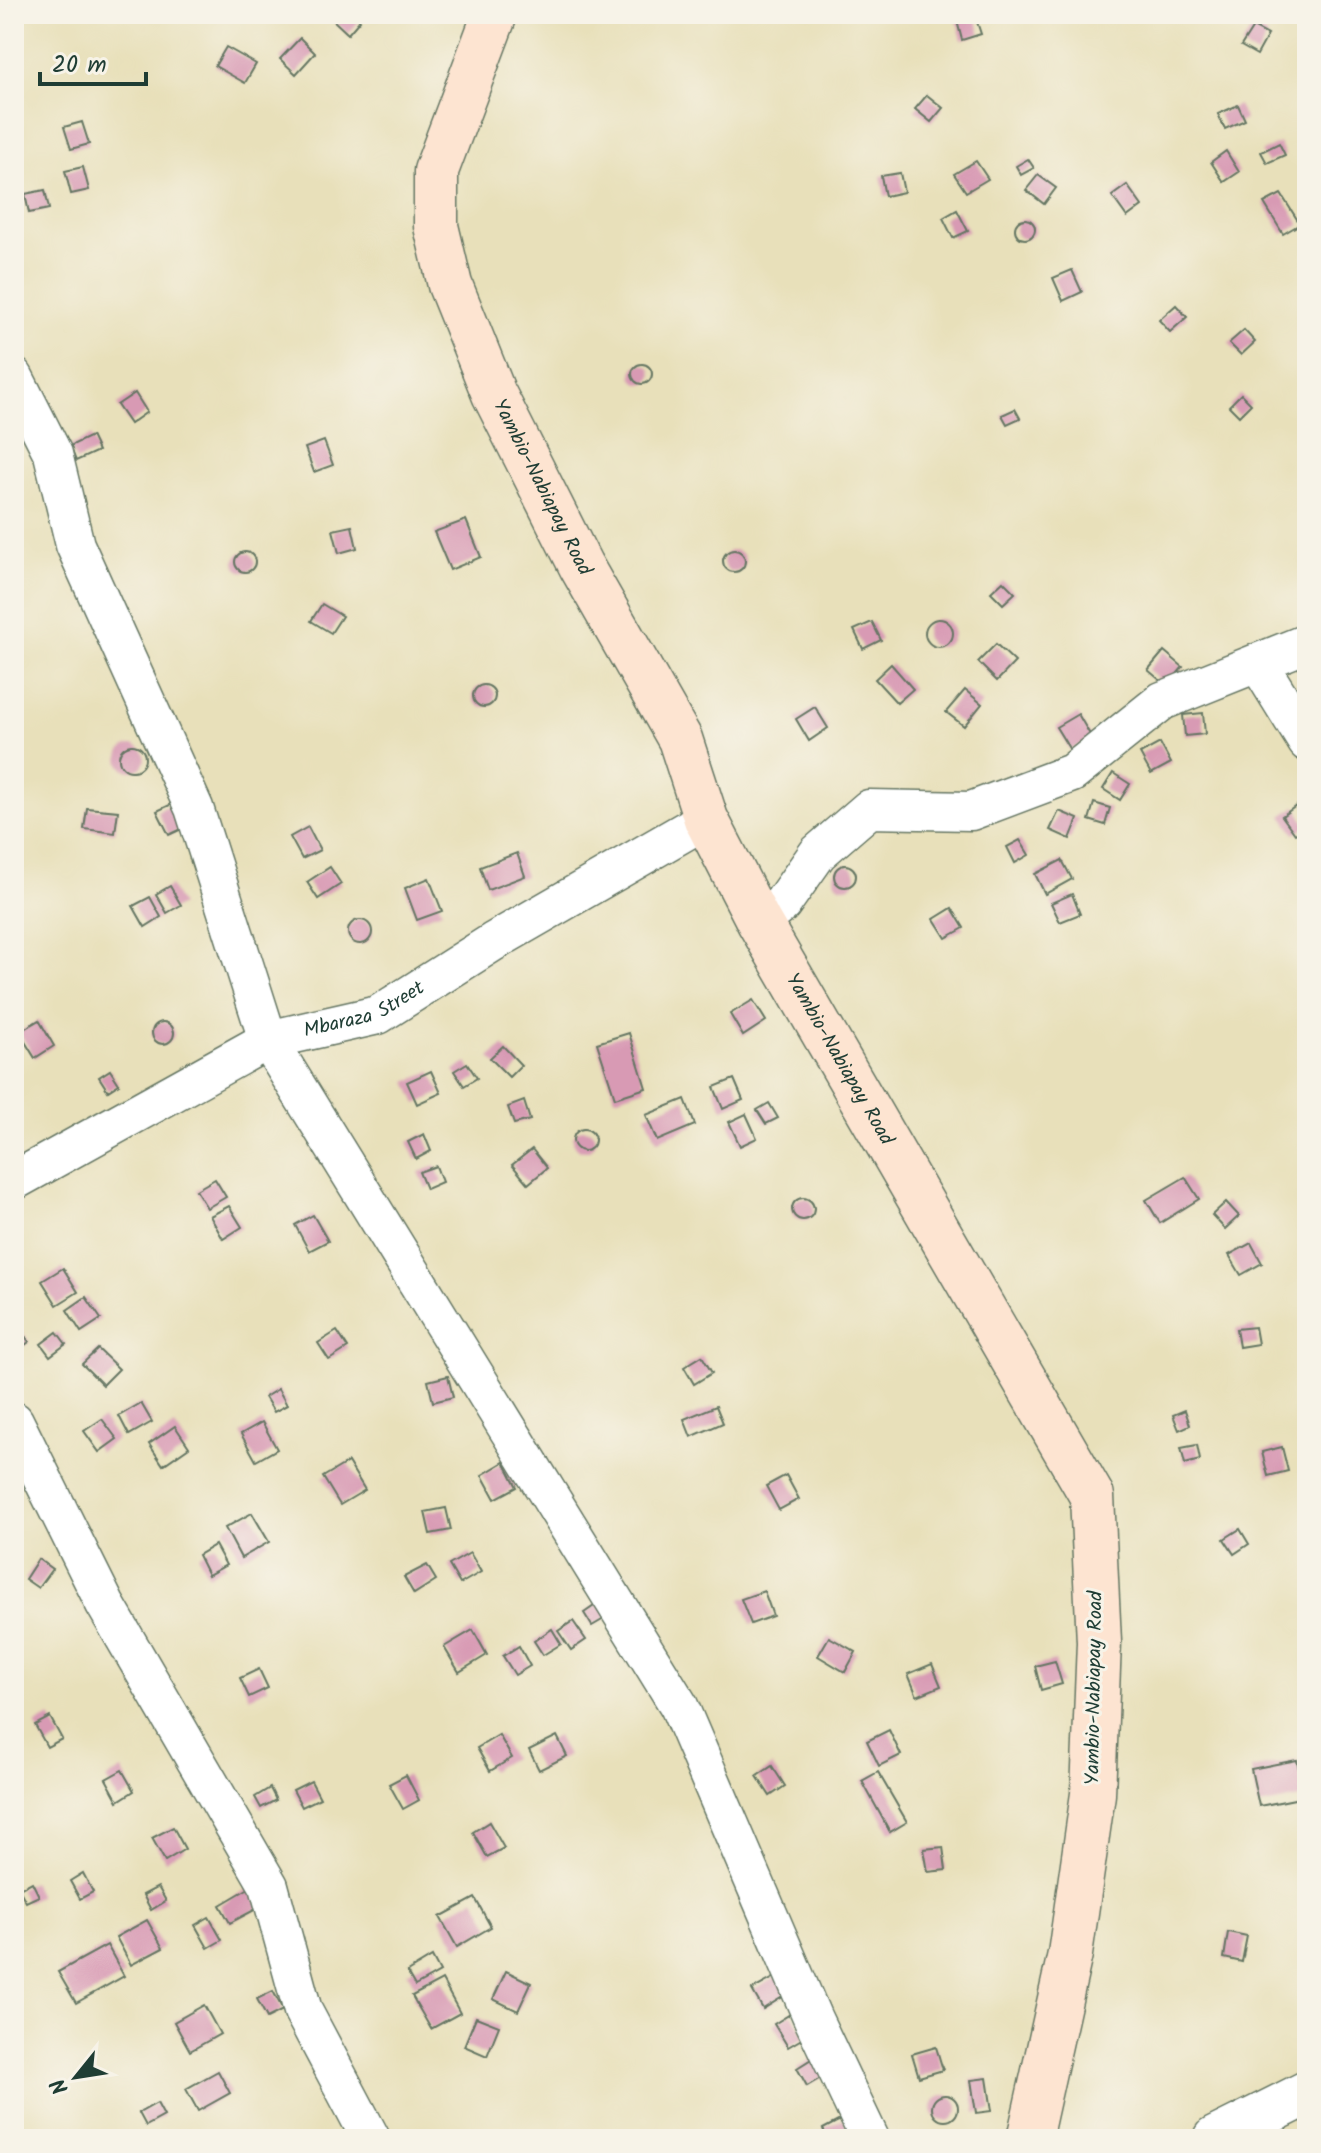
<svg xmlns="http://www.w3.org/2000/svg" width="1321" height="2153" font-family="Kalam,sans-serif">
<style>
.building{fill:#d89ab4}
.lines{fill:none;stroke-linecap:round;stroke-linejoin:round}
.minor-casing{stroke:#657663;stroke-width:41}
.tertiary-casing{stroke:#657663;stroke-width:47}
.secondary-casing{stroke:#657663;stroke-width:47}
.minor{stroke:#fff;stroke-width:38}
.tertiary{stroke:#fff;stroke-width:44}
.secondary{stroke:#fde4d1;stroke-width:44}
.labels{text-anchor:middle;dominant-baseline:central;stroke-width:6;stroke-linejoin:round;paint-order:stroke}
.street-label{font-size:20px;fill:#1f3d34;stroke:#f7f3e8}
</style>
<rect width="100%" height="100%" fill="#f7f3e8"/>
<filter id="ink" filterUnits="userSpaceOnUse"><feTurbulence type="fractalNoise" baseFrequency=".0125" numOctaves="2"/><feDisplacementMap in="SourceGraphic" scale="16" xChannelSelector="R" yChannelSelector="G"/><feConvolveMatrix kernelMatrix="1 2 1 2 8 2 1 2 1" color-interpolation-filters="sRGB"/></filter>
<filter id="wash" filterUnits="userSpaceOnUse"><feTurbulence type="fractalNoise" baseFrequency=".006" numOctaves="4" result="noise"/><feDisplacementMap in="SourceGraphic" scale="32" xChannelSelector="R" yChannelSelector="G"/><feGaussianBlur stdDeviation="1.8" result="paint"/><feColorMatrix in="noise" values="0 0 0 0 0 0 0 0 0 0 0 0 0 0 0 0 0 1.4 0 .05"/><feComposite in="paint" operator="in"/></filter>
<g filter="url(#wash)">
<rect width="100%" height="100%" fill="#e8e0ba"/>
<g id="blocks">
<g class="building">
<polygon points="337,14 354,14 360,20 348,34 332,19"/>
<polygon points="975,16 981,34 962,40 957,21"/>
<polygon points="1253,27 1268,35 1257,55 1241,46"/>
<polygon points="300,38 315,53 296,74 280,59"/>
<polygon points="226,47 256,64 245,83 215,66"/>
<polygon points="927,95 943,108 931,122 915,109"/>
<polygon points="1238,105 1245,120 1225,129 1218,114"/>
<polygon points="82,122 89,144 71,149 64,127"/>
<polygon points="1279,143 1285,155 1267,163 1261,152"/>
<polygon points="1226,151 1239,172 1224,182 1211,162"/>
<polygon points="1028,159 1034,168 1021,175 1016,166"/>
<polygon points="976,161 988,179 966,192 954,174"/>
<polygon points="83,167 89,190 71,194 65,171"/>
<polygon points="900,173 904,192 885,196 881,176"/>
<polygon points="1038,175 1056,188 1044,204 1026,190"/>
<polygon points="1127,185 1142,206 1127,217 1112,196"/>
<polygon points="45,190 49,209 29,213 25,194"/>
<polygon points="1281,194 1300,224 1283,234 1264,203"/>
<polygon points="957,210 968,231 953,238 943,218"/>
<circle cx="1025" cy="229" r="10"/>
<polygon points="1072,270 1082,292 1063,301 1053,278"/>
<polygon points="1176,305 1187,317 1170,332 1159,320"/>
<polygon points="1244,330 1255,342 1241,355 1229,343"/>
<circle cx="642" cy="374" r="10"/>
<polygon points="135,393 147,412 130,424 117,405"/>
<polygon points="1241,394 1251,404 1239,416 1229,406"/>
<polygon points="1015,409 1020,418 1007,424 1002,415"/>
<polygon points="91,436 98,451 76,461 70,446"/>
<polygon points="324,441 333,465 314,472 305,448"/>
<polygon points="466,520 481,557 450,570 434,532"/>
<polygon points="352,526 357,548 339,553 333,530"/>
<circle cx="734" cy="561" r="11"/>
<circle cx="245" cy="562" r="10"/>
<polygon points="1003,581 1015,593 1003,604 991,592"/>
<polygon points="322,604 342,616 331,633 311,621"/>
<circle cx="939" cy="633" r="14"/>
<polygon points="872,622 881,640 863,649 854,630"/>
<polygon points="996,644 1015,662 997,681 978,662"/>
<polygon points="1164,651 1183,667 1167,686 1148,670"/>
<polygon points="891,664 913,689 897,703 875,679"/>
<circle cx="484" cy="696" r="11"/>
<polygon points="965,690 982,704 964,726 946,712"/>
<polygon points="815,707 828,728 809,741 796,719"/>
<polygon points="1203,713 1205,734 1185,736 1183,715"/>
<polygon points="1078,714 1092,738 1070,750 1056,727"/>
<polygon points="1160,743 1171,763 1151,774 1140,754"/>
<circle cx="132" cy="758" r="13"/>
<polygon points="1113,773 1130,784 1120,800 1103,789"/>
<polygon points="174,803 186,827 169,835 157,811"/>
<polygon points="1094,803 1110,808 1105,825 1089,820"/>
<polygon points="1296,806 1307,826 1295,834 1282,816"/>
<polygon points="87,808 118,811 115,833 84,829"/>
<polygon points="1059,811 1078,819 1070,839 1050,830"/>
<polygon points="308,827 320,850 302,859 290,837"/>
<polygon points="1020,840 1029,855 1015,863 1007,847"/>
<polygon points="517,853 525,876 488,890 480,867"/>
<polygon points="1062,860 1072,879 1045,894 1035,874"/>
<circle cx="845" cy="876" r="11"/>
<polygon points="330,867 341,884 318,899 307,882"/>
<polygon points="429,878 442,911 417,920 405,888"/>
<polygon points="170,886 181,905 167,913 156,894"/>
<polygon points="1072,894 1080,914 1060,922 1051,903"/>
<polygon points="150,897 161,917 145,927 133,906"/>
<polygon points="952,908 964,928 946,938 934,919"/>
<circle cx="360" cy="932" r="12"/>
<polygon points="753,1000 766,1021 743,1036 730,1014"/>
<polygon points="39,1020 54,1046 35,1058 19,1032"/>
<circle cx="163" cy="1033" r="11"/>
<polygon points="629,1033 646,1088 615,1098 597,1043"/>
<polygon points="503,1046 521,1065 509,1077 490,1058"/>
<polygon points="467,1063 477,1078 464,1086 454,1071"/>
<polygon points="110,1070 119,1084 108,1091 99,1077"/>
<polygon points="431,1071 441,1093 417,1104 407,1082"/>
<polygon points="734,1079 743,1100 723,1109 714,1087"/>
<polygon points="685,1099 695,1125 657,1141 646,1115"/>
<polygon points="524,1101 530,1120 514,1124 508,1107"/>
<polygon points="769,1103 778,1118 766,1124 757,1110"/>
<polygon points="746,1114 757,1138 740,1146 729,1122"/>
<circle cx="584" cy="1140" r="11"/>
<polygon points="424,1134 431,1151 416,1159 408,1142"/>
<polygon points="532,1149 547,1168 528,1184 512,1165"/>
<polygon points="436,1166 442,1182 426,1189 419,1172"/>
<polygon points="1185,1177 1199,1199 1160,1223 1146,1200"/>
<polygon points="215,1179 226,1197 207,1208 196,1190"/>
<circle cx="803" cy="1209" r="11"/>
<polygon points="1226,1202 1239,1216 1225,1229 1212,1215"/>
<polygon points="229,1206 242,1227 223,1239 210,1216"/>
<polygon points="313,1215 328,1241 309,1251 295,1225"/>
<polygon points="1251,1243 1262,1263 1241,1275 1229,1255"/>
<polygon points="63,1268 78,1292 57,1305 42,1281"/>
<polygon points="86,1297 101,1319 81,1332 67,1310"/>
<polygon points="14,1319 29,1342 14,1353"/>
<polygon points="1255,1327 1258,1344 1239,1347 1236,1329"/>
<polygon points="337,1331 348,1348 329,1360 318,1343"/>
<polygon points="57,1332 66,1344 50,1356 41,1344"/>
<polygon points="98,1349 119,1369 103,1385 82,1364"/>
<polygon points="702,1356 712,1373 694,1384 684,1367"/>
<polygon points="448,1376 453,1397 433,1402 428,1381"/>
<polygon points="278,1389 287,1405 274,1412 265,1397"/>
<polygon points="141,1403 152,1422 129,1435 119,1416"/>
<polygon points="716,1406 723,1423 691,1437 684,1419"/>
<polygon points="1185,1410 1190,1425 1179,1430 1173,1415"/>
<polygon points="102,1419 117,1439 99,1452 84,1431"/>
<polygon points="262,1422 277,1449 256,1461 241,1434"/>
<polygon points="175,1426 189,1447 163,1465 149,1444"/>
<polygon points="1197,1445 1200,1460 1185,1464 1181,1448"/>
<polygon points="1282,1447 1288,1471 1268,1476 1262,1452"/>
<polygon points="348,1462 365,1490 340,1505 323,1477"/>
<polygon points="504,1462 517,1487 495,1499 482,1475"/>
<polygon points="786,1475 799,1499 779,1510 766,1486"/>
<polygon points="446,1508 451,1530 430,1534 425,1512"/>
<polygon points="252,1513 269,1542 241,1558 225,1528"/>
<polygon points="1240,1529 1249,1544 1234,1554 1224,1539"/>
<polygon points="215,1545 226,1565 208,1575 198,1555"/>
<polygon points="470,1553 481,1572 460,1584 449,1565"/>
<polygon points="38,1559 52,1569 38,1588 25,1579"/>
<polygon points="427,1565 436,1580 414,1594 404,1577"/>
<polygon points="764,1591 773,1616 751,1624 741,1599"/>
<polygon points="600,1602 609,1616 592,1626 584,1613"/>
<polygon points="573,1621 586,1640 571,1650 558,1631"/>
<polygon points="552,1629 561,1644 543,1655 534,1641"/>
<polygon points="473,1630 487,1655 459,1672 444,1647"/>
<polygon points="829,1637 856,1652 845,1672 818,1656"/>
<polygon points="519,1646 530,1666 515,1675 503,1656"/>
<polygon points="1055,1661 1062,1684 1041,1690 1035,1666"/>
<polygon points="932,1664 941,1686 917,1696 908,1674"/>
<polygon points="259,1669 268,1688 249,1697 240,1678"/>
<polygon points="50,1717 62,1739 47,1747 35,1725"/>
<polygon points="889,1730 901,1755 879,1766 867,1741"/>
<polygon points="499,1735 512,1758 490,1771 477,1748"/>
<polygon points="557,1736 567,1756 539,1770 529,1750"/>
<polygon points="1297,1760 1305,1797 1259,1806 1251,1769"/>
<polygon points="772,1766 785,1786 770,1796 757,1776"/>
<polygon points="122,1770 134,1791 118,1801 106,1779"/>
<polygon points="878,1772 907,1822 890,1832 862,1781"/>
<polygon points="406,1775 419,1800 403,1809 389,1784"/>
<polygon points="311,1781 320,1798 302,1807 293,1790"/>
<polygon points="270,1788 276,1800 261,1808 255,1797"/>
<polygon points="489,1822 504,1848 487,1857 473,1832"/>
<polygon points="173,1827 185,1849 165,1861 152,1838"/>
<polygon points="943,1847 946,1870 928,1872 924,1849"/>
<polygon points="83,1873 93,1892 80,1899 70,1881"/>
<polygon points="32,1882 39,1896 26,1902 19,1889"/>
<polygon points="158,1887 166,1901 151,1910 143,1895"/>
<polygon points="249,1888 260,1907 230,1923 220,1905"/>
<polygon points="475,1898 491,1927 457,1947 440,1917"/>
<polygon points="209,1917 222,1940 208,1948 195,1925"/>
<polygon points="147,1920 163,1948 131,1965 116,1937"/>
<polygon points="1228,1932 1247,1936 1242,1962 1224,1958"/>
<polygon points="107,1945 124,1976 76,2003 58,1972"/>
<polygon points="432,1957 440,1972 415,1986 407,1972"/>
<polygon points="506,1971 531,1983 518,2011 493,1999"/>
<polygon points="779,1975 789,1993 763,2009 752,1990"/>
<polygon points="442,1980 460,2013 431,2029 412,1996"/>
<polygon points="273,1991 283,2010 267,2018 257,1999"/>
<polygon points="204,2005 220,2034 190,2051 174,2022"/>
<polygon points="792,2013 805,2037 788,2047 774,2024"/>
<polygon points="476,2017 499,2026 487,2056 464,2046"/>
<polygon points="936,2047 943,2070 919,2077 912,2054"/>
<polygon points="813,2058 824,2076 807,2086 797,2068"/>
<polygon points="218,2071 230,2093 198,2111 186,2089"/>
<polygon points="987,2078 992,2111 976,2113 971,2080"/>
<circle cx="945" cy="2108" r="13"/>
<polygon points="157,2103 164,2116 146,2126 139,2113"/>
<polygon points="844,2118 851,2139 828,2139 823,2129"/>
</g>
</g>
</g>
<g filter="url(#ink)">
<use href="#blocks" fill-opacity="0" stroke="#657663" stroke-width="2"/>
<g class="lines">
<defs>
<g id="minor">
<polyline points="14,377 53,454 75,545 194,808 268,1040 679,1706 813,2019 870,2139"/>
<polyline points="1258,663 1307,742"/>
<polyline points="759,922 782,904 818,853 869,809 971,811 1072,773 1162,701 1307,643"/>
<path id="s1" d="M14,1181L268,1040L378,1015L493,942L706,819"/>
<polyline points="14,1421 105,1604 269,1886 303,2011 371,2139"/>
</g>
<polyline id="tertiary" points="1215,2139 1307,2093"/>
<g id="secondary">
<path id="s2" d="M495,14L436,171V226L450,285L494,394L581,566L680,739L706,819L759,922L1092,1496L1099,1642L1093,1794L1070,1954L1029,2139"/>
</g>
</defs>
<use href="#minor" class="minor-casing"/>
<use href="#tertiary" class="tertiary-casing"/>
<use href="#secondary" class="secondary-casing"/>
<use href="#minor" class="minor"/>
<use href="#tertiary" class="tertiary"/>
<use href="#secondary" class="secondary"/>
</g>
</g>
<g class="labels">
<g class="street-label">
<text stroke="none"><textPath href="#s2" startOffset="506">Yambio-Nabiapay Road</textPath></text>
<text stroke="none"><textPath href="#s1" startOffset="392">Mbaraza Street</textPath></text>
<text stroke="none"><textPath href="#s2" startOffset="1152">Yambio-Nabiapay Road</textPath></text>
<text transform="translate(1095 1688) rotate(-89)">Yambio-Nabiapay Road</text>
</g>
</g>
<rect width="1321" height="2153" fill="none" stroke="#f7f3e8" stroke-width="48"/>
<g transform="translate(76 2077) rotate(240)" stroke="#f7f3e8" stroke-width="6" paint-order="stroke">
<path d="M0-6L14 30L0 20L-14 30Z" fill="#1f3d34"/>
<text y="-12" font-size="22" font-weight="bold" text-anchor="middle" fill="#1f3d34">N</text>
</g>
<path d="M40 72v12h106v-12" fill="none" stroke="#1f3d34" stroke-width="4"/>
<text x="52" y="72" font-size="24" fill="#1f3d34" stroke="#f7f3e8" stroke-width="6" paint-order="stroke">20 m</text>
</svg>
